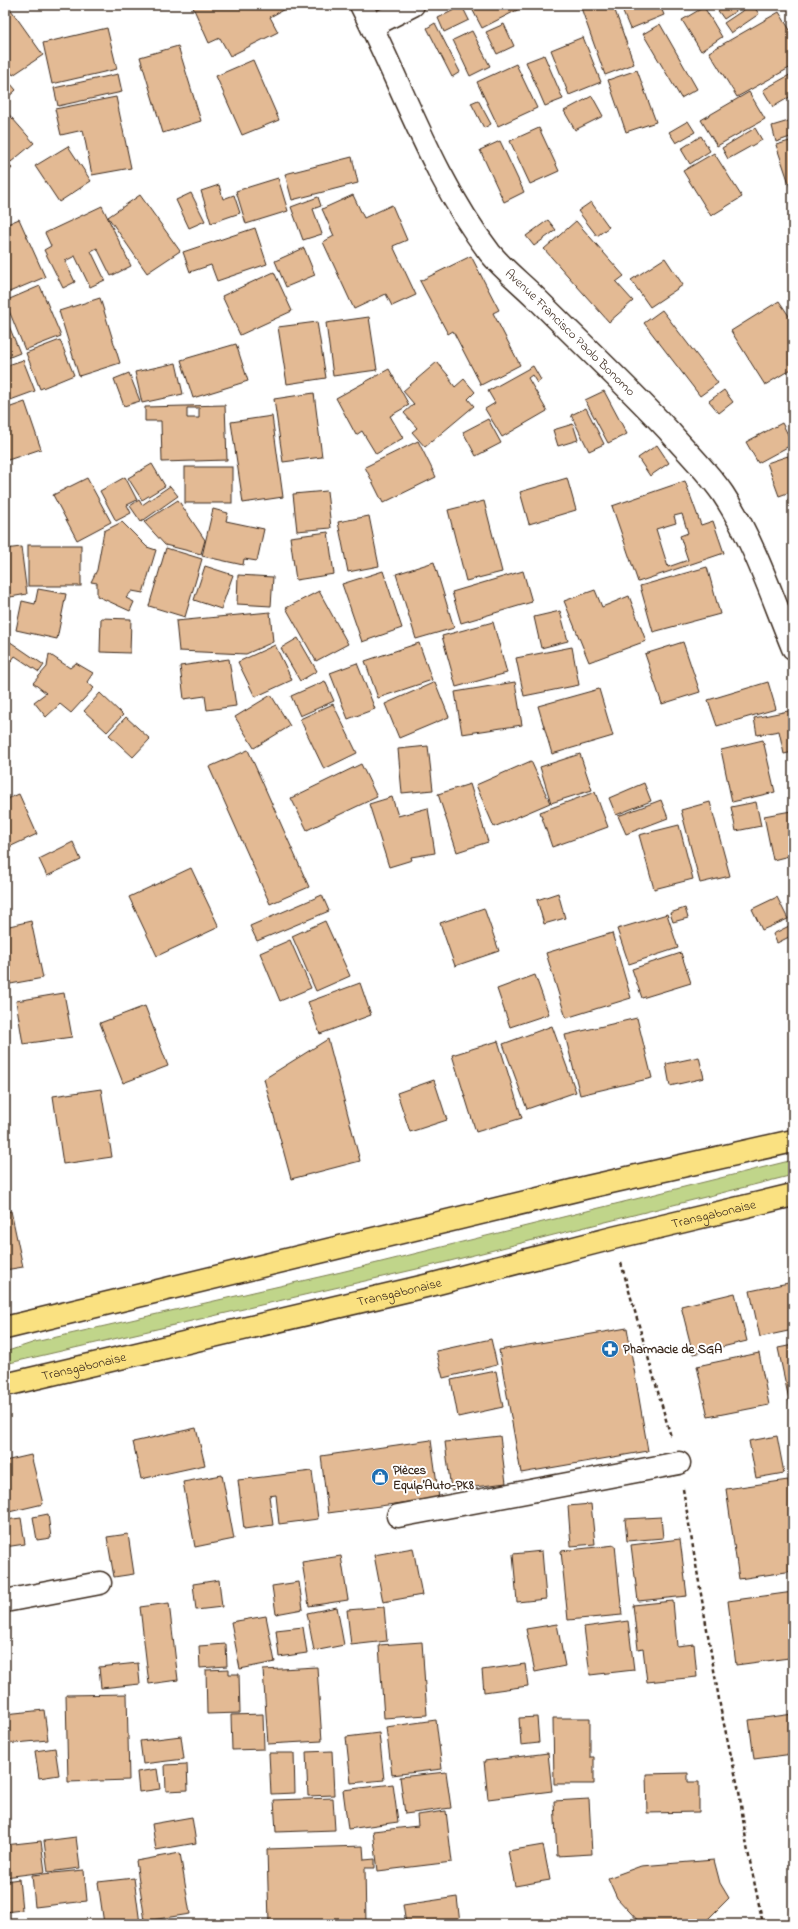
<svg xmlns="http://www.w3.org/2000/svg" width="798" height="1929" font-family="'Indie Flower',sans-serif">
<style>
.green{fill:#c0d58a;stroke:#7e8054}
.building{fill:#e3ba94;stroke:#3b2a1e;fill-rule:evenodd}
.lines{fill:none;stroke-linecap:round;stroke-linejoin:round}
.minor-casing{stroke:#3b2a1e;stroke-width:25}
.highway-casing{stroke:#3b2a1e;stroke-width:25}
.path{stroke:#3b2a1e;stroke-width:2.5;stroke-dasharray:4 3;stroke-linecap:butt}
.minor{stroke:#fff;stroke-width:22}
.highway{stroke:#fae181;stroke-width:22}
.labels{text-anchor:middle;dominant-baseline:central;stroke-width:4;stroke-linejoin:round;paint-order:stroke}
.street-label{font-size:13px;fill:#3b2a1e;stroke:#fff}
.poi-label{font-size:13px;font-weight:bold;fill:#3b2a1e;stroke:#fff;text-anchor:start}
</style>
<rect width="100%" height="100%" fill="#fff"/>
<filter id="ink" filterUnits="userSpaceOnUse"><feTurbulence type="fractalNoise" baseFrequency=".025" numOctaves="2"/><feDisplacementMap in="SourceGraphic" scale="8" xChannelSelector="R" yChannelSelector="G"/><feConvolveMatrix kernelMatrix="1 2 1 2 8 2 1 2 1" color-interpolation-filters="sRGB"/></filter>
<g filter="url(#ink)">
<polygon class="green" points="793,1160 793,1175 430,1266 5,1364 5,1352 35,1342 341,1272"/>
<g class="building">
<polygon points="192,5 292,5 270,17 278,32 230,56 220,38 209,43"/>
<polygon points="470,5 527,5 482,28"/>
<polygon points="580,5 613,5 634,64 605,75"/>
<polygon points="620,5 660,5 664,15 630,29"/>
<polygon points="714,5 745,5 724,19"/>
<polygon points="751,5 753,5 759,14 731,33 724,23"/>
<polygon points="462,6 469,20 444,32 438,18"/>
<polygon points="9,7 43,55 13,75 5,63 5,10"/>
<polygon points="704,7 722,37 701,51 682,20"/>
<polygon points="779,12 793,35 793,66 737,97 709,52"/>
<polygon points="435,23 460,72 452,77 427,28"/>
<polygon points="504,24 514,46 497,54 486,32"/>
<polygon points="660,24 697,89 681,98 643,34"/>
<polygon points="107,28 117,69 52,84 43,43"/>
<polygon points="472,31 490,66 470,76 453,40"/>
<polygon points="583,37 601,82 569,95 551,50"/>
<polygon points="178,46 201,121 163,133 140,57"/>
<polygon points="544,55 563,99 545,106 526,62"/>
<polygon points="253,60 279,120 242,135 216,76"/>
<polygon points="516,64 537,108 498,126 477,82"/>
<polygon points="637,70 656,122 626,132 608,80"/>
<polygon points="793,73 793,95 773,107 763,90"/>
<polygon points="118,74 122,92 58,106 54,88"/>
<polygon points="5,77 16,90 5,100"/>
<polygon points="749,92 765,119 717,146 701,120"/>
<polygon points="592,96 603,116 575,130 564,111"/>
<polygon points="116,97 131,168 92,175 83,130 61,135 55,109"/>
<polygon points="478,100 491,124 484,128 471,103"/>
<polygon points="5,110 34,143 11,162 5,156"/>
<polygon points="792,120 793,136 776,142 772,126"/>
<polygon points="688,121 695,132 676,143 669,132"/>
<polygon points="539,128 559,171 530,184 510,141"/>
<polygon points="755,128 762,140 728,159 722,148"/>
<polygon points="701,136 710,151 690,164 681,149"/>
<polygon points="793,140 793,195 776,145"/>
<polygon points="500,141 524,192 504,202 480,150"/>
<polygon points="68,146 91,181 59,202 35,166"/>
<polygon points="714,153 742,197 711,216 683,171"/>
<polygon points="352,157 358,183 292,200 285,174"/>
<polygon points="5,162 12,168 5,176"/>
<polygon points="278,178 288,211 246,224 236,191"/>
<polygon points="219,185 223,199 234,195 240,213 211,223 201,191"/>
<polygon points="191,193 205,221 189,228 176,200"/>
<polygon points="140,195 180,251 147,273 108,217"/>
<polygon points="353,195 364,218 392,205 407,240 393,246 416,295 392,306 386,294 354,309 323,242 334,236 322,209"/>
<polygon points="318,197 321,206 313,209 322,234 303,240 291,207"/>
<polygon points="591,202 609,227 597,236 578,211"/>
<polygon points="102,206 131,266 111,276 97,248 91,251 105,280 90,287 75,256 65,261 75,282 63,288 44,250 51,246 45,233"/>
<polygon points="19,219 45,277 7,293 5,289 5,225"/>
<polygon points="548,220 556,230 534,246 526,236"/>
<polygon points="576,221 624,276 616,282 633,301 609,322 544,249"/>
<polygon points="255,228 267,264 217,281 211,265 190,272 183,252"/>
<polygon points="304,248 315,275 286,287 275,261"/>
<polygon points="471,256 499,310 493,313 520,365 481,385 453,331 448,334 420,281"/>
<polygon points="665,258 683,285 650,307 631,280"/>
<polygon points="274,272 292,311 240,335 222,296"/>
<polygon points="40,286 61,336 25,350 5,301"/>
<polygon points="100,298 120,363 79,376 59,311"/>
<polygon points="779,301 793,322 793,368 765,385 731,331"/>
<polygon points="662,310 718,383 700,396 644,323"/>
<polygon points="5,316 20,353 5,359"/>
<polygon points="369,317 377,370 333,376 326,323"/>
<polygon points="317,322 326,378 287,384 278,327"/>
<polygon points="60,340 74,375 40,389 26,353"/>
<polygon points="236,344 248,381 193,398 181,360"/>
<polygon points="23,360 35,391 5,402 5,366"/>
<polygon points="437,362 452,380 450,380 455,387 464,379 475,392 468,399 474,406 425,447 412,432 417,428 404,413 414,404 403,391"/>
<polygon points="176,363 183,394 142,403 135,372"/>
<polygon points="533,366 541,380 537,383 532,375 528,378 547,411 502,437 485,409 495,403 488,391"/>
<polygon points="389,369 409,405 390,416 403,438 376,454 362,431 356,435 336,398"/>
<polygon points="129,373 140,401 124,406 114,379"/>
<polygon points="724,390 733,402 719,413 709,401"/>
<polygon points="604,391 627,434 608,443 585,400"/>
<polygon points="314,393 322,457 283,462 274,399"/>
<polygon points="25,402 41,449 5,461 5,409"/>
<path d="M225,405L227,460L162,462L161,421H145V407ZM187,408H199V418H187Z"/>
<polygon points="586,408 604,444 589,451 571,415"/>
<polygon points="272,416 283,497 243,503 231,422"/>
<polygon points="488,419 501,443 476,456 463,432"/>
<polygon points="782,423 793,444 758,463 746,442"/>
<polygon points="573,424 578,440 558,446 553,430"/>
<polygon points="418,441 436,477 383,503 365,467"/>
<polygon points="657,445 669,463 650,476 638,458"/>
<polygon points="788,456 793,469 793,491 779,496 767,463"/>
<polygon points="152,464 165,486 142,500 128,478"/>
<rect x="185" y="467" width="47" height="36"/>
<polygon points="125,477 137,500 127,505 131,513 116,521 100,491"/>
<polygon points="87,478 111,522 77,540 53,495"/>
<polygon points="567,478 576,510 529,524 520,492"/>
<path d="M685,481L701,525L713,521L724,553L638,582L612,506ZM682,514L688,533L680,536L688,560L668,567L656,529L676,523L674,516Z"/>
<polygon points="170,486 178,496 141,522 130,506 139,500 142,505"/>
<polygon points="327,491 331,528 297,531 293,494"/>
<polygon points="793,497 793,518 788,499"/>
<polygon points="178,500 205,540 201,554 165,545 144,522"/>
<polygon points="484,501 502,572 466,581 448,510"/>
<polygon points="213,509 228,513 226,521 264,529 257,561 244,559 243,565 202,556"/>
<polygon points="369,516 379,566 348,572 338,522"/>
<polygon points="122,522 147,547 156,550 143,593 132,591 126,598 134,602 130,611 97,596 97,583 91,582 97,570 104,531"/>
<polygon points="328,532 334,574 296,580 290,537"/>
<rect x="28" y="545" width="53" height="41"/>
<polygon points="21,547 27,594 5,598 5,549"/>
<polygon points="166,548 202,559 185,617 149,606"/>
<polygon points="434,562 454,628 416,639 396,574"/>
<polygon points="205,566 233,575 221,609 194,600"/>
<polygon points="707,567 720,614 653,632 640,586"/>
<polygon points="383,571 402,628 362,642 342,584"/>
<polygon points="523,571 532,602 461,623 452,592"/>
<polygon points="238,575 273,577 271,606 237,604"/>
<polygon points="38,589 66,594 57,639 16,630 22,601 35,604"/>
<polygon points="595,590 602,607 629,596 646,641 589,662 564,601"/>
<polygon points="319,591 348,644 316,661 286,608"/>
<polygon points="560,611 568,641 541,648 534,617"/>
<polygon points="270,612 273,642 246,654 179,651 176,621"/>
<polygon points="101,618 131,619 130,653 100,652"/>
<polygon points="493,622 507,673 456,687 442,636"/>
<polygon points="298,638 317,671 300,681 281,648"/>
<polygon points="6,639 44,665 39,672 15,656 9,664 5,662"/>
<polygon points="683,642 700,692 662,704 645,654"/>
<polygon points="419,643 432,680 378,698 365,661"/>
<polygon points="275,645 292,680 255,697 238,662"/>
<polygon points="572,647 579,685 524,696 516,658"/>
<polygon points="49,654 70,668 76,663 93,673 87,682 94,688 71,713 60,704 46,717 34,702 46,693 33,683 47,667"/>
<polygon points="229,659 236,706 207,710 205,696 184,699 180,666"/>
<polygon points="357,663 375,709 348,719 330,673"/>
<polygon points="325,681 334,701 300,716 291,696"/>
<polygon points="435,682 449,717 399,738 385,704"/>
<polygon points="515,682 522,725 462,734 455,692"/>
<polygon points="768,682 776,709 717,726 708,700"/>
<polygon points="599,689 613,736 552,754 538,706"/>
<polygon points="100,693 123,715 107,732 84,711"/>
<polygon points="271,695 290,726 254,748 235,717"/>
<polygon points="333,704 357,753 324,769 300,719"/>
<polygon points="793,710 793,752 784,754 779,731 757,735 754,718"/>
<polygon points="126,717 150,739 133,757 109,735"/>
<polygon points="763,740 775,792 732,802 721,750"/>
<polygon points="428,746 433,790 402,793 398,749"/>
<polygon points="248,750 309,887 270,904 209,767"/>
<polygon points="580,754 592,790 551,803 540,767"/>
<polygon points="531,761 550,803 494,827 476,785"/>
<polygon points="361,764 377,797 307,830 291,798"/>
<polygon points="644,783 651,801 616,815 609,798"/>
<polygon points="470,784 488,842 457,852 438,794"/>
<polygon points="595,792 608,827 552,847 540,812"/>
<polygon points="19,794 37,834 5,849 5,800"/>
<polygon points="392,797 398,816 428,808 435,853 411,857 412,860 389,867 369,804"/>
<polygon points="661,800 668,818 626,834 618,816"/>
<polygon points="710,802 730,876 700,883 681,810"/>
<polygon points="756,802 761,826 736,831 731,807"/>
<polygon points="791,811 793,822 793,855 773,860 764,816"/>
<polygon points="679,825 693,879 654,889 639,835"/>
<polygon points="73,842 81,860 47,876 39,859"/>
<polygon points="191,868 219,927 157,956 129,897"/>
<polygon points="558,893 565,918 544,924 537,900"/>
<polygon points="322,895 329,911 257,941 250,926"/>
<polygon points="777,897 788,919 762,930 752,909"/>
<polygon points="484,908 499,951 455,966 440,923"/>
<polygon points="685,908 688,918 673,922 670,913"/>
<polygon points="667,914 678,948 629,964 617,929"/>
<polygon points="31,921 43,978 5,985 5,927"/>
<polygon points="325,921 350,976 316,991 292,936"/>
<polygon points="789,926 793,935 777,943 773,934"/>
<polygon points="612,933 631,998 566,1018 546,953"/>
<polygon points="290,940 311,988 280,1001 260,953"/>
<polygon points="681,953 691,983 642,998 632,969"/>
<polygon points="535,975 549,1014 510,1027 497,989"/>
<polygon points="360,983 371,1015 320,1034 308,1002"/>
<polygon points="64,993 72,1037 23,1044 16,1001"/>
<polygon points="145,1006 168,1066 123,1083 100,1023"/>
<polygon points="637,1018 652,1078 580,1095 565,1035"/>
<polygon points="552,1026 576,1092 527,1109 503,1044"/>
<polygon points="328,1039 360,1161 291,1179 264,1079"/>
<polygon points="498,1041 522,1118 476,1132 452,1055"/>
<polygon points="699,1057 704,1078 670,1086 666,1064"/>
<polygon points="434,1080 447,1120 410,1132 397,1093"/>
<polygon points="101,1089 112,1157 63,1164 53,1096"/>
<polygon points="11,1211 23,1267 5,1270 5,1212"/>
<polygon points="793,1282 793,1330 760,1337 750,1291"/>
<polygon points="735,1293 747,1341 693,1354 681,1306"/>
<polygon points="627,1328 648,1451 521,1473 499,1350"/>
<polygon points="491,1339 497,1365 443,1378 436,1351"/>
<polygon points="793,1345 793,1409 791,1409 778,1348"/>
<polygon points="759,1353 769,1405 708,1417 697,1366"/>
<polygon points="496,1371 503,1407 458,1417 451,1380"/>
<polygon points="196,1428 205,1465 141,1479 133,1442"/>
<polygon points="500,1436 506,1483 451,1490 445,1442"/>
<polygon points="777,1436 784,1473 756,1478 749,1441"/>
<polygon points="431,1440 439,1498 328,1513 321,1456"/>
<polygon points="31,1455 43,1504 9,1512 5,1494 5,1461"/>
<polygon points="312,1471 318,1519 279,1524 276,1495 269,1496 273,1525 244,1529 238,1480"/>
<polygon points="222,1475 234,1539 195,1547 183,1482"/>
<polygon points="788,1480 791,1495 793,1495 793,1571 739,1579 726,1489"/>
<polygon points="591,1504 595,1544 571,1546 568,1506"/>
<polygon points="48,1514 51,1538 37,1540 33,1517"/>
<polygon points="661,1517 663,1538 627,1541 625,1519"/>
<polygon points="21,1518 25,1544 5,1547 5,1520"/>
<polygon points="128,1534 134,1574 114,1577 107,1537"/>
<polygon points="680,1539 687,1596 638,1601 631,1545"/>
<polygon points="615,1545 622,1615 568,1620 561,1551"/>
<polygon points="413,1548 422,1595 383,1602 374,1555"/>
<polygon points="542,1551 546,1599 517,1602 513,1554"/>
<polygon points="341,1556 348,1600 309,1606 302,1562"/>
<polygon points="219,1580 222,1607 196,1610 193,1584"/>
<polygon points="299,1582 303,1609 276,1614 272,1586"/>
<polygon points="793,1592 793,1659 789,1660 789,1658 736,1665 728,1601"/>
<polygon points="673,1601 677,1646 694,1644 697,1677 647,1682 643,1648 638,1649 633,1605"/>
<polygon points="169,1603 178,1680 149,1684 140,1607"/>
<polygon points="337,1607 344,1645 314,1651 307,1613"/>
<polygon points="384,1607 387,1641 351,1645 347,1610"/>
<polygon points="266,1616 275,1662 240,1669 231,1622"/>
<polygon points="628,1621 634,1670 590,1675 584,1627"/>
<polygon points="557,1624 565,1666 535,1672 526,1629"/>
<polygon points="303,1627 307,1653 279,1657 276,1630"/>
<polygon points="422,1642 427,1715 384,1718 379,1645"/>
<polygon points="226,1644 227,1666 200,1668 199,1646"/>
<polygon points="138,1663 140,1684 101,1688 99,1667"/>
<polygon points="525,1664 528,1686 484,1692 482,1670"/>
<polygon points="317,1667 322,1741 268,1744 263,1670"/>
<polygon points="229,1669 229,1674 239,1674 240,1713 207,1714 206,1670"/>
<polygon points="127,1694 129,1780 68,1782 66,1695"/>
<polygon points="44,1710 48,1740 5,1744 5,1714"/>
<polygon points="263,1714 264,1749 232,1750 231,1715"/>
<polygon points="793,1714 793,1754 754,1759 749,1720"/>
<polygon points="537,1717 539,1743 521,1745 519,1718"/>
<polygon points="553,1718 590,1718 590,1757 594,1757 594,1784 554,1784"/>
<polygon points="436,1720 442,1769 392,1775 386,1727"/>
<polygon points="379,1733 384,1780 351,1783 346,1737"/>
<polygon points="181,1736 184,1759 143,1764 140,1741"/>
<polygon points="55,1748 59,1775 39,1778 35,1751"/>
<polygon points="332,1751 334,1795 308,1796 306,1752"/>
<polygon points="269,1753 294,1753 295,1793 271,1794"/>
<polygon points="548,1753 552,1791 488,1799 484,1761"/>
<polygon points="187,1764 188,1790 166,1791 165,1765"/>
<polygon points="157,1769 160,1789 139,1792 137,1772"/>
<polygon points="446,1772 451,1808 405,1814 400,1777"/>
<polygon points="688,1773 688,1782 699,1782 699,1812 647,1813 646,1774"/>
<polygon points="393,1784 398,1822 348,1829 343,1790"/>
<polygon points="333,1798 335,1830 276,1832 274,1800"/>
<polygon points="589,1799 592,1854 557,1856 554,1801"/>
<polygon points="446,1811 452,1862 378,1871 373,1831 418,1826 417,1815"/>
<polygon points="192,1817 196,1843 156,1850 152,1824"/>
<polygon points="76,1837 80,1868 48,1872 44,1841"/>
<polygon points="41,1841 45,1872 5,1877 5,1845"/>
<polygon points="543,1845 550,1880 515,1886 508,1851"/>
<polygon points="363,1846 364,1860 375,1859 375,1868 365,1868 366,1924 269,1924 267,1849"/>
<polygon points="180,1853 190,1914 145,1921 136,1861"/>
<polygon points="714,1860 720,1883 729,1898 703,1924 675,1924 673,1922 672,1924 641,1924 617,1898 608,1878 641,1866"/>
<polygon points="84,1870 87,1901 35,1907 32,1875"/>
<polygon points="134,1878 140,1924 104,1924 98,1882"/>
<polygon points="19,1879 22,1910 5,1912 5,1881"/>
<polygon points="457,1897 460,1924 406,1924 403,1905"/>
</g>
<g class="lines">
<defs>
<g id="minor">
<path id="s1" d="M361,5C403,87 433,179 490,253C504,270 520,282 535,297C580,342 626,385 669,431C687,452 707,471 723,494C754,541 772,597 793,648"/>
<polyline points="372,26 413,5"/>
<polyline points="398,1516 679,1463"/>
<polyline points="5,1601 100,1583"/>
</g>
<g id="highway">
<polyline points="5,1328 588,1187 793,1141"/>
<path id="s2" d="M5,1385L434,1284L613,1238L793,1195"/>
</g>
</defs>
<use href="#minor" class="minor-casing"/>
<use href="#highway" class="highway-casing"/>
<g class="path">
<polyline points="621,1263 671,1437"/>
<polyline points="683,1489 721,1711 739,1791 747,1847 763,1924"/>
</g>
<use href="#minor" class="minor"/>
<use href="#highway" class="highway"/>
</g>
</g>
<defs>
<symbol id="pharmacy-disc" viewBox="-11 -11 22 22"><circle r="9.5" fill="#1f6fb2" stroke="#fff"/><path d="M-2-6h4v4h4v4h-4v4h-4v-4h-4v-4h4Z" fill="#fff"/></symbol>
<symbol id="shop-disc" viewBox="-11 -11 22 22"><circle r="9.5" fill="#1f6fb2" stroke="#fff"/><path d="M-5-2.5h2.3a2.7 3.5 0 0 1 5.4 0H5L5.5 6h-11ZM-1.5-2.5h3a1.5 2.3 0 0 0-3 0Z" fill="#fff"/></symbol>
</defs>
<g fill-rule="evenodd">
<use href="#pharmacy-disc" x="600" y="1339" width="20" height="20"/>
<use href="#shop-disc" x="370" y="1467" width="20" height="20"/>
</g>
<g class="labels">
<g class="street-label">
<text stroke="none"><textPath href="#s1" startOffset="393">Avenue Francisco Paolo Bonomo</textPath></text>
<text stroke="none"><textPath href="#s2" startOffset="729">Transgabonaise</textPath></text>
<text stroke="none"><textPath href="#s2" startOffset="405">Transgabonaise</textPath></text>
<text stroke="none"><textPath href="#s2" startOffset="81">Transgabonaise</textPath></text>
</g>
<g class="poi-label">
<text x="623" y="1349">Pharmacie de SGA</text>
<text x="393" y="1470">Pièces<tspan x="393" dy="15">Equip’Auto-PK8</tspan></text>
</g>
</g>
<rect width="798" height="1929" fill="none" stroke="#fff" stroke-width="20"/>
<rect x="10" y="10" width="778" height="1909" fill="none" stroke="#3b2a1e" stroke-width="1.5" filter="url(#ink)"/>
</svg>
